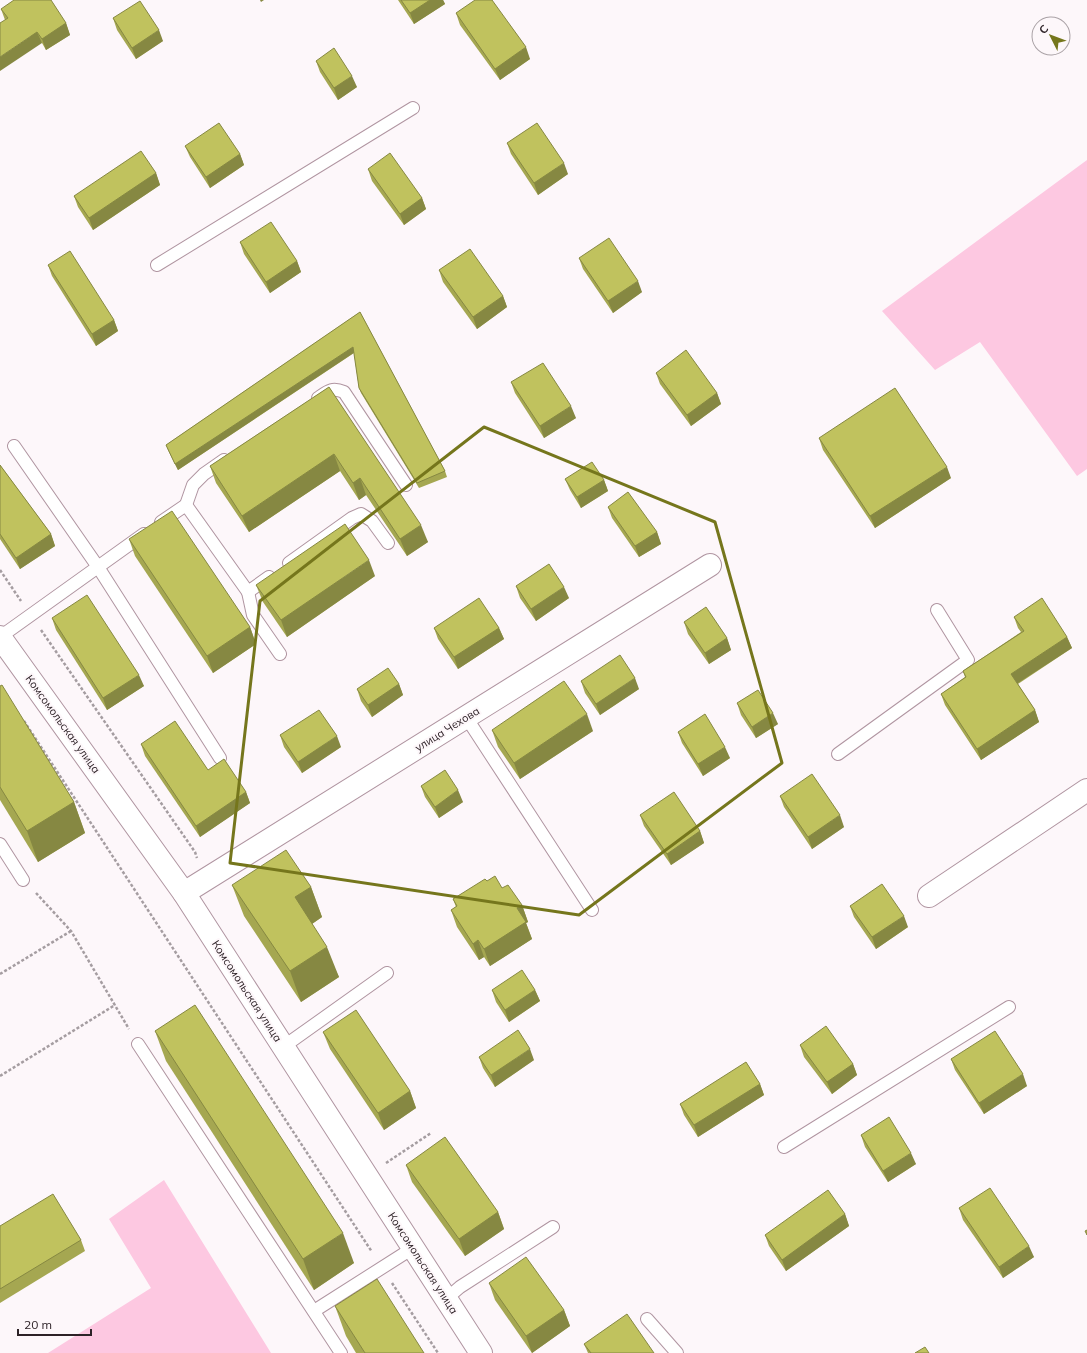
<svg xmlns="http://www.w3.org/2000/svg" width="1087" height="1353" font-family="Mulish,sans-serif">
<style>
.green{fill:#fdc8e1}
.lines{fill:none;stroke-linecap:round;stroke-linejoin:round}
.service-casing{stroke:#b095a1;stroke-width:14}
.minor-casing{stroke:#b095a1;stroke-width:24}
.path{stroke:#a59da1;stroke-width:2.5;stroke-dasharray:3 2;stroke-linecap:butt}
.service{stroke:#fff;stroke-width:12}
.minor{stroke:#fff;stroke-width:22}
.wall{fill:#a5a751}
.shaded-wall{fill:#868842}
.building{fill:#c0c25e;stroke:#868842}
.marked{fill:none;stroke:#75761c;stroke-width:3;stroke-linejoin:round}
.labels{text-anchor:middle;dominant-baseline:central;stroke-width:4;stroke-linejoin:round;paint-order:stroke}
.street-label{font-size:11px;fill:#2d2227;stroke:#fdf7fa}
</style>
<rect width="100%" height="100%" fill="#fdf7fa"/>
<g class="green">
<polygon points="1087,160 1087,469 1077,476 980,342 935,370 882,311"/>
<polygon points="164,1180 271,1353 48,1353 151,1288 109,1219"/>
</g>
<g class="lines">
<defs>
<g id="service">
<polyline points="157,265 413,108"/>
<path d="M318,398C328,391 332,387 344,392L406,485"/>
<polyline points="14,446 98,567 220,758"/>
<polyline points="186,505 193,485 204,474 224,460"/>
<polyline points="161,522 186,505 248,592 269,577"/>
<polyline points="289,563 352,518 361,514 372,521 388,543"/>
<polyline points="248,592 253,615 280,654"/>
<polyline points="0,637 144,534"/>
<polyline points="466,717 592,910"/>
<polyline points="838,754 968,660 937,610"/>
<polyline points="0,844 23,880"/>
<polyline points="138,1044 341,1353"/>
<polyline points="283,1047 387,973"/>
<polyline points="784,1147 1009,1007"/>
<polyline points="446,1299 460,1287 553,1227"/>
<polyline points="314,1311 413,1248"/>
<polyline points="647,1319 677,1353"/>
</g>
<g id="minor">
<polyline points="0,637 184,893 481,1353"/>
<polyline points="184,893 710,565"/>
<polyline points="929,896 1087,790"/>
</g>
</defs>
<use href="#service" class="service-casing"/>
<use href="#minor" class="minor-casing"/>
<g class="path">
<polyline points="0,570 21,601"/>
<polyline points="41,630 195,852 197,858"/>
<polyline points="24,721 372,1252"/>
<polyline points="36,893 71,931 129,1029"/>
<polyline points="0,974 71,931"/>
<polyline points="0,1076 115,1005"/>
<polyline points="386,1163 431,1133"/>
<polyline points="392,1283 438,1353"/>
</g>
<use href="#service" class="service"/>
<use href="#minor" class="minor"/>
</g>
<g class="wall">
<polygon points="398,0 443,0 445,4 414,24"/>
<polygon points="1,9 66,23 70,35 46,50 42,43 5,20"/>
<polygon points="456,13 530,59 500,80 460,25"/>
<polygon points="113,18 163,41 136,59 117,30"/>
<polygon points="316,61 357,87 338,100 320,72"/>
<polygon points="507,143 568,174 538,195 511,154"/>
<polygon points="185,146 240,154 244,165 210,188 190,157"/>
<polygon points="368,169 422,198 426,209 404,225 372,181"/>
<polygon points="156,173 160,185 93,230 78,207 74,196"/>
<polygon points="240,242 297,261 301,272 270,293 244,254"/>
<polygon points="579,258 642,292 613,313 583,269"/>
<polygon points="48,265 114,320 118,331 96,346 52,276"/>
<polygon points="439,270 503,296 507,307 477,329 443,282"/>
<polygon points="360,312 445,471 447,477 419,488 361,393 359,388 354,353 178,470 168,450 166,445"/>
<polygon points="656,373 717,393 721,404 691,426 660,384"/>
<polygon points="511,382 576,418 544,438 515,393"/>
<polygon points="329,387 428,542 407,556 366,495 359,500 340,471 249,532 216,483 210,466"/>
<polygon points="819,438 951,478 875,528 823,450"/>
<polygon points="0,465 51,534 55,546 20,569 0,539"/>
<polygon points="565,479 604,480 608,491 581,508 570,490"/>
<polygon points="608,507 657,532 661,544 639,557 612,518"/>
<polygon points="129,539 250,627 256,644 213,673 135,556"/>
<polygon points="375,576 287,637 263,602 256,585"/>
<polygon points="516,586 569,598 536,621 520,598"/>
<polygon points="1014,617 1067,637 1072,648 1018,684 1035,710 1039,722 981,760 945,705 941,694 965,677 963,671 1021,632 1018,628"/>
<polygon points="52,618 144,686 107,710 56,630"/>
<polygon points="684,622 727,638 731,650 709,664 688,634"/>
<polygon points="434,628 499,628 504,639 458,669 438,639"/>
<polygon points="581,681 639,689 600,715 585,693"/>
<polygon points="399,684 403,695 372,717 361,701 357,689"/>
<polygon points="0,686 74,802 85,833 38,862 0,800"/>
<polygon points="737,703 778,724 756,738 741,715"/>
<polygon points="492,730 593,731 520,779 498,747"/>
<polygon points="678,732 730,758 703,776 682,743"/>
<polygon points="280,735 341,747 302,773 284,747"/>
<polygon points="141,744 246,792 250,803 200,837 145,756"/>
<polygon points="421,786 463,802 439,818 425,797"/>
<polygon points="780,796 844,827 812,849 784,807"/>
<polygon points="640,815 700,831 704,843 671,865 644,826"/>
<polygon points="487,881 502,888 522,905 528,922 526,923 532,939 490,966 484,957 479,960 457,927 451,910 456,907 453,899"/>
<polygon points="232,885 311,887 322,917 312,924 339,977 301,1002 244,916"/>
<polygon points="850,906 908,927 876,949 854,917"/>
<polygon points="492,990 535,990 540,1001 509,1022 496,1002"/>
<polygon points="155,1031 354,1263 314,1290 166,1061"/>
<polygon points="323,1032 410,1091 416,1108 384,1130 330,1049"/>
<polygon points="800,1045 853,1064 857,1075 832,1094 804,1057"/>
<polygon points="479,1057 534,1060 495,1087 483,1068"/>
<polygon points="951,1059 1027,1086 984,1114 955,1070"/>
<polygon points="760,1084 764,1095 698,1137 684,1115 680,1104"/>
<polygon points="861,1135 916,1164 888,1182 865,1147"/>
<polygon points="406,1165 498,1212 504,1229 465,1256 412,1182"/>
<polygon points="959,1208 1034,1257 1003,1278 963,1220"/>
<polygon points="845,1214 849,1226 786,1271 769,1246 765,1235"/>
<polygon points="0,1226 81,1240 85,1251 0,1303"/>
<polygon points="489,1283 564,1310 570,1326 532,1353 495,1300"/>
<polygon points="335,1306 424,1353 356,1353 346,1336"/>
<polygon points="584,1344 654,1353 588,1353"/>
</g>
<g class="shaded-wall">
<polygon points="260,0 264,0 261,2"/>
<polygon points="430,0 443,0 445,4 414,24 410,13"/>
<polygon points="66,23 70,35 46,50 42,39"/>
<polygon points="159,30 163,41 136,59 132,48"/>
<polygon points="37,32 42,43 0,71 0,57"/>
<polygon points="526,47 530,59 500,80 495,69"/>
<polygon points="352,76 357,87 338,100 334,88"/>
<polygon points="240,154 244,165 210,188 206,177"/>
<polygon points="564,163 568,174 538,195 534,183"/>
<polygon points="156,173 160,185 93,230 89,218"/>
<polygon points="422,198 426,209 404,225 400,214"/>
<polygon points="297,261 301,272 270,293 266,282"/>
<polygon points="638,281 642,292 613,313 608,301"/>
<polygon points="503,296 507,307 477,329 473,317"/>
<polygon points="114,320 118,331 96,346 92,334"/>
<polygon points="353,347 355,352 178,470 175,464"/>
<polygon points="717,393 721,404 691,426 687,415"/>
<polygon points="571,406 576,418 544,438 540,426"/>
<polygon points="334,454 340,471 249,532 242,516"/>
<polygon points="947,467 951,478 875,528 870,516"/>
<polygon points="360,478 366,495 359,500 353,483"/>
<polygon points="604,480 608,491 581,508 577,497"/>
<polygon points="421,525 428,542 407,556 400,539"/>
<polygon points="657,532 661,544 639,557 635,546"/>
<polygon points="51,534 55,546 20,569 16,558"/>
<polygon points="369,560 375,576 287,637 281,620"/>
<polygon points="564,587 569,598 536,621 531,609"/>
<polygon points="250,627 256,644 213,673 207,656"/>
<polygon points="499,628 504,639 458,669 454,657"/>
<polygon points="1067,637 1072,648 1015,685 1011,674"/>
<polygon points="727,638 731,650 709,664 705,653"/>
<polygon points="139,675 144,686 107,710 103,698"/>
<polygon points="635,678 639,689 600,715 596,704"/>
<polygon points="399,684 403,695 372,717 368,705"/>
<polygon points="1035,710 1039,722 981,760 977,749"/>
<polygon points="773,713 778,724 756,738 752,727"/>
<polygon points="587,714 593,731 520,779 514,763"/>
<polygon points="337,736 341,747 302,773 298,762"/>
<polygon points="725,747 730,758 703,776 698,764"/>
<polygon points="458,790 463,802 439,818 435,807"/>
<polygon points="246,792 250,803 200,837 196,826"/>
<polygon points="74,802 85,833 38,862 27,831"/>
<polygon points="840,815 844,827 812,849 808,837"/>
<polygon points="700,831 704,843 671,865 667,854"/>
<polygon points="311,887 322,917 306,928 295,897"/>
<polygon points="522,905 528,922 526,923 532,939 490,966 484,949 517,908"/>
<polygon points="904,916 908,927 876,949 872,937"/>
<polygon points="478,940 484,957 479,960 473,944"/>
<polygon points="327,947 339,977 301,1002 290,971"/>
<polygon points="535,990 540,1001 509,1022 505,1010"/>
<polygon points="530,1049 534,1060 495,1087 491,1075"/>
<polygon points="853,1064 857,1075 832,1094 827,1082"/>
<polygon points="1023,1074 1027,1086 984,1114 979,1103"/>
<polygon points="760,1084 764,1095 698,1137 694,1125"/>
<polygon points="410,1091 416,1108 384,1130 378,1113"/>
<polygon points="911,1153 916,1164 888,1182 883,1171"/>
<polygon points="498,1212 504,1229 465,1256 459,1239"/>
<polygon points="845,1214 849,1226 786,1271 782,1260"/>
<polygon points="343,1233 354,1263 314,1290 303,1259"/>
<polygon points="1029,1246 1034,1257 1003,1278 999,1267"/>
<polygon points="564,1310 570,1326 532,1353 526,1336"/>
</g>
<g class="building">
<polygon points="14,0 51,0 66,23 42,39 37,32 0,57 0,23 8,18 1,9"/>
<polygon points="401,0 430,0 410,13"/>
<polygon points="475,0 492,0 526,47 495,69 456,13"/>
<polygon points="140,1 159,30 132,48 113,18"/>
<polygon points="334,48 352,76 334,88 316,61"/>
<polygon points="219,123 240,154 206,177 185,146"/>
<polygon points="537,123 564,163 534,183 507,143"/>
<polygon points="141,151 156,173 89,218 74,196"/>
<polygon points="390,153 422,198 400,214 368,169"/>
<polygon points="271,222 297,261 266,282 240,242"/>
<polygon points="609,238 638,281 608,301 579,258"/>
<polygon points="470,249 503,296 473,317 439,270"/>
<polygon points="70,251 114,320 92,334 48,265"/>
<polygon points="360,312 445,471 417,483 359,388 353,347 175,464 166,445"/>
<polygon points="686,350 717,393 687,415 656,373"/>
<polygon points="543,363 571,406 540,426 511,382"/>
<polygon points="329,387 421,525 400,539 360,478 353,483 334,454 242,516 210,466"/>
<polygon points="895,388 947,467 870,516 819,438"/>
<polygon points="592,462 604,480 577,497 565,479"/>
<polygon points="0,465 51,534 16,558 0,534"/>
<polygon points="628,492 657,532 635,546 608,507"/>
<polygon points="172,511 250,627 207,656 129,539"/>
<polygon points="345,524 369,560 281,620 256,585"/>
<polygon points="549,564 564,587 531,609 516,586"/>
<polygon points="87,595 139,675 103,698 52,618"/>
<polygon points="479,598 499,628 454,657 434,628"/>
<polygon points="1042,598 1067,637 1011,674 1035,710 977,749 941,694 966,677 963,671 1024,631 1014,617"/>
<polygon points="706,607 727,638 705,653 684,622"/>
<polygon points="620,655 635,678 596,704 581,681"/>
<polygon points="388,668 399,684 368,705 357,689"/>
<polygon points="564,681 587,714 514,763 492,730"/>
<polygon points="2,685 74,802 27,831 0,787 0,686"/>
<polygon points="758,690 773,713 752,727 737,703"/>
<polygon points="319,710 337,736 298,762 280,735"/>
<polygon points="705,714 725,747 698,764 678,732"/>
<polygon points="175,721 208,770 224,759 246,792 196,826 141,744"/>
<polygon points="445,770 458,790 435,807 421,786"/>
<polygon points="812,774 840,815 808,837 780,796"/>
<polygon points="674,792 700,831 667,854 640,815"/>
<polygon points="286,850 311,887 295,897 327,947 290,971 232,885"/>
<polygon points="495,876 502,888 508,885 522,905 517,908 526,922 484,949 478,940 473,944 451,910 457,906 453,899 485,879 487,881"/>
<polygon points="882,884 904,916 872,937 850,906"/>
<polygon points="522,970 535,990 505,1010 492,990"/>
<polygon points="195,1005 343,1233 303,1259 155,1031"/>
<polygon points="356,1010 410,1091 378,1113 323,1032"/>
<polygon points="826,1026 853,1064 827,1082 800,1045"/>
<polygon points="518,1030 530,1049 491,1075 479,1057"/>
<polygon points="995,1031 1023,1074 979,1103 951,1059"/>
<polygon points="746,1062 760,1084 694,1125 680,1104"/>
<polygon points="889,1117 911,1153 883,1171 861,1135"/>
<polygon points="445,1137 498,1212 459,1239 406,1165"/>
<polygon points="990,1188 1029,1246 999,1267 959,1208"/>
<polygon points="828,1190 845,1214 782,1260 765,1235"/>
<polygon points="53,1194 81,1240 0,1289 0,1226"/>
<polygon points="1087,1230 1087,1235 1085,1231"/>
<polygon points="526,1257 564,1310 526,1336 489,1283"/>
<polygon points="377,1279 424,1353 365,1353 335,1306"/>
<polygon points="627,1314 654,1353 591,1353 584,1344"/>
<polygon points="925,1347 929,1353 915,1353"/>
</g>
<path class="marked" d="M484,427L715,522L782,763L579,915L230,863L260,601Z"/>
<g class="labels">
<g class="street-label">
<text transform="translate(63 724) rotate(54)">Комсомольская улица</text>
<text transform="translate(447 729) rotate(-32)">улица Чехова</text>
<text transform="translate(247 991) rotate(57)">Комсомольская улица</text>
<text transform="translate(423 1263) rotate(57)">Комсомольская улица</text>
</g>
</g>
<g transform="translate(1051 36) rotate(312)"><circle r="19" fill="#fdf7fa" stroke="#aaa2a6"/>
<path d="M0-3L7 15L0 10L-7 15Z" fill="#75761c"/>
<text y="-6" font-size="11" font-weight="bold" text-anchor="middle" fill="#2d2227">С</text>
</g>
<path d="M18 1329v6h73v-6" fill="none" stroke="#2d2227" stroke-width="2"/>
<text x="24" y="1329" font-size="12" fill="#2d2227" stroke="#fdf7fa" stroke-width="3" paint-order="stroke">20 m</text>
</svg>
